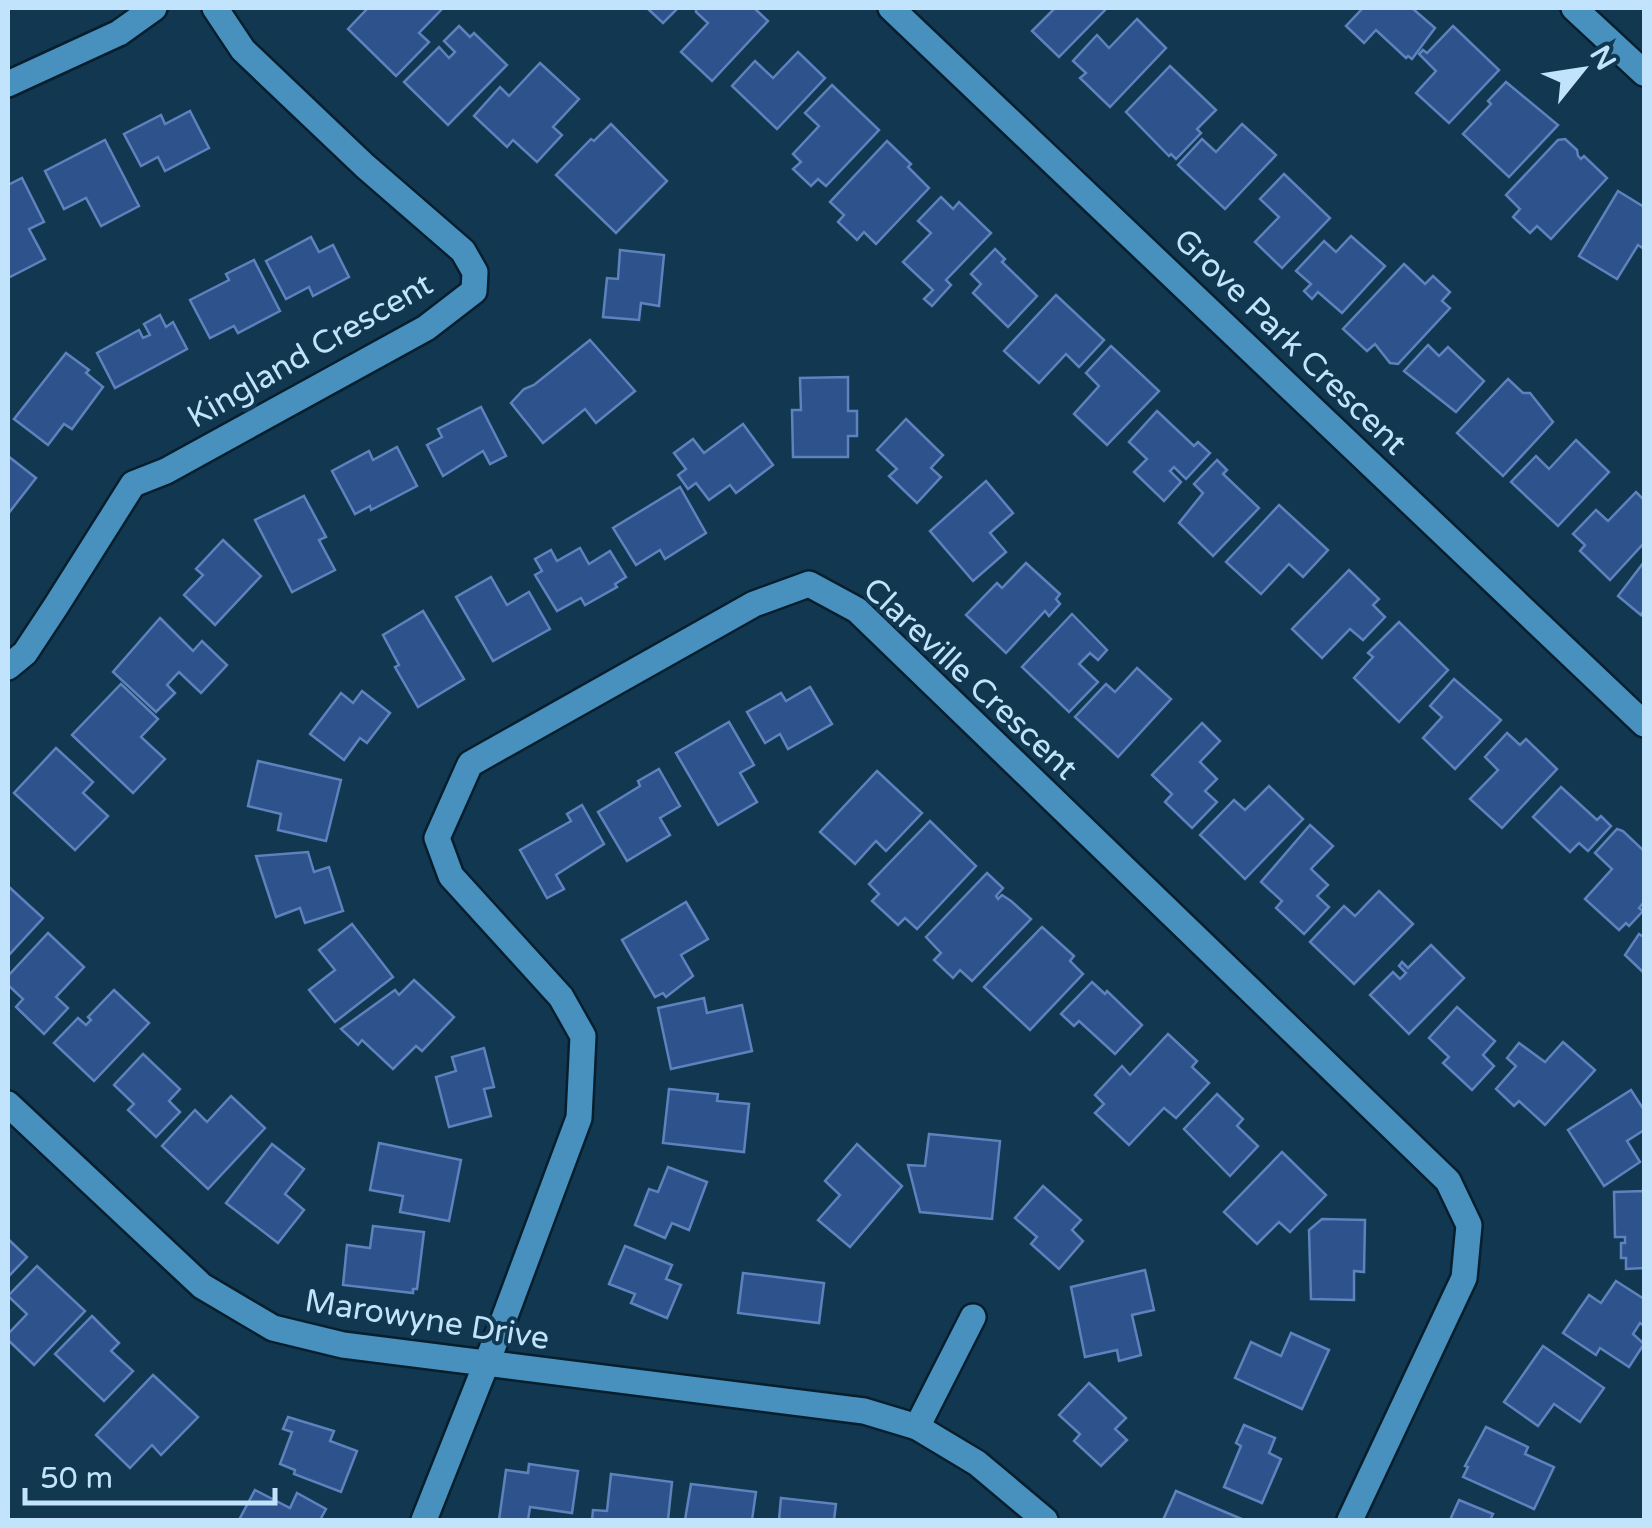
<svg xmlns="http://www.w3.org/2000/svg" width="1652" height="1528" font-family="'Varela Round',sans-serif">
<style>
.building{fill:#2e528b;stroke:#5d82bd;stroke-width:2.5}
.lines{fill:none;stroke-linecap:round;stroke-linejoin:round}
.minor-casing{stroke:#071e2d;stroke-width:30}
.minor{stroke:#4890be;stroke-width:25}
.labels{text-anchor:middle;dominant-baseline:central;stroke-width:8;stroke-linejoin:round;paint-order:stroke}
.street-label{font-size:32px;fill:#c1e4fc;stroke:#113850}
</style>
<rect width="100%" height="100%" fill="#113850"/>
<g class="building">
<polygon points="368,8 443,8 419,33 429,42 396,76 348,29"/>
<polygon points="647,8 678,8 663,23"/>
<polygon points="696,8 754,8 768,21 712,81 681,52 708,23 696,12"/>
<polygon points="1055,8 1107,8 1059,57 1032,31"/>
<polygon points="1363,8 1412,8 1435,28 1412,59 1408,56 1406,58 1376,30 1364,43 1346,26"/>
<polygon points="1137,19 1166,48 1110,107 1080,78 1086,73 1073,61 1097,35 1109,48"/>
<polygon points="459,26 470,37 474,33 507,65 448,125 404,82 439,47 449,58 455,52 444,41"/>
<polygon points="1453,26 1499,70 1449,123 1416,93 1436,71 1419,54 1423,50 1427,53"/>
<polygon points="798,52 825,78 777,129 732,86 755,61 773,78"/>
<polygon points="540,63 579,99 553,127 562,135 537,162 513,140 507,147 474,116 500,87 509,96"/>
<polygon points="1170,66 1216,110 1197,129 1201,133 1176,159 1171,154 1169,156 1126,112"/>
<polygon points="1506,82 1558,125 1509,177 1463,134 1491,104 1488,101"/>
<polygon points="832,85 879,130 826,186 818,179 811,186 793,169 801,162 793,154 819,126 805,113"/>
<polygon points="190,111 209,148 165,171 158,157 141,166 124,134 161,115 165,124"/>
<polygon points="611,124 667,181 616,233 556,175 591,139 594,141"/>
<polygon points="1242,124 1276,155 1225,209 1178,165 1202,139 1216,152"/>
<polygon points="1565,139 1577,150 1578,156 1581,159 1584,156 1607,178 1551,239 1537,226 1530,233 1513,217 1520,209 1506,195 1558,140"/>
<polygon points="105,140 139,206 101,226 86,198 64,209 45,171"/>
<polygon points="887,141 911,164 908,167 929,188 876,244 864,232 857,240 838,222 844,215 830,202"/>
<polygon points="1284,174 1330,218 1282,268 1255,242 1279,217 1260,199"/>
<polygon points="22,178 44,222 29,229 45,259 8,278 8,185"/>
<polygon points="1618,191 1644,207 1644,249 1638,245 1617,279 1579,256"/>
<polygon points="941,197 953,209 959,202 991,233 946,280 951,285 932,306 924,299 933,290 903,262 931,233 918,221"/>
<polygon points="1351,236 1385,266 1342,313 1318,292 1312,299 1304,291 1311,284 1296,271 1324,241 1336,252"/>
<polygon points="311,237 319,252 333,245 349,277 313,296 309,287 286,299 266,261"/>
<polygon points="995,249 1005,259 1002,262 1037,296 1008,327 973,293 981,284 971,274"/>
<polygon points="620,250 664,255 659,306 641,303 639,320 603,317 607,278 618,279"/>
<polygon points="254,260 280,311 238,333 234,326 210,338 190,300 229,280 226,274"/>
<polygon points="1404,264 1425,284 1433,276 1450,292 1442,301 1450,308 1398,364 1390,363 1375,344 1367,351 1343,329"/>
<polygon points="1056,295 1104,340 1079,367 1066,354 1039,383 1004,351"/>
<polygon points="160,315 166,327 173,322 187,349 115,388 97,353 139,330 143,338 150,335 144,324"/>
<polygon points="590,340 635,391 596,423 585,409 543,443 511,403 524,389 534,385"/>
<polygon points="1428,345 1439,356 1448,347 1484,381 1456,412 1404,371"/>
<polygon points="1111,346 1159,391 1107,445 1074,414 1099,386 1086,373"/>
<polygon points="66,353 89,370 86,373 103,387 72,429 64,424 48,445 14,419"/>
<polygon points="848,377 848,411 857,411 857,436 848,436 848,457 793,457 792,410 801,410 800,378"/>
<polygon points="1508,379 1523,393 1530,393 1553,422 1503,476 1457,433"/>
<polygon points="481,407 506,456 490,464 483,451 443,476 427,445 442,437 438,429"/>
<polygon points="1157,411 1194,446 1198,442 1210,453 1186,479 1174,467 1170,471 1181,482 1164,501 1134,472 1147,459 1129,442"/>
<polygon points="906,419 943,455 931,468 941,477 917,503 889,476 897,469 877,450"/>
<polygon points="743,424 773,465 736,493 730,485 709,500 696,483 688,489 678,475 686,469 674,453 693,439 704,453"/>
<polygon points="1576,440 1609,472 1558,526 1511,482 1536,456 1549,469"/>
<polygon points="397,447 417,486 371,510 370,506 355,514 332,471 369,451 373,460"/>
<polygon points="8,456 36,478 8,514"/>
<polygon points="1217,460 1227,470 1223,474 1259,508 1213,556 1179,523 1203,493 1194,484"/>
<polygon points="986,481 1013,513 990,533 1006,552 973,581 930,531"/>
<polygon points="680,487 706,533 665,559 660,550 636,565 613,528"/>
<polygon points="1636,492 1644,500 1644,543 1610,580 1580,551 1585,545 1573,534 1596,510 1608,521"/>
<polygon points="304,496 326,537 319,540 335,570 292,592 255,520"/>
<polygon points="1279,505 1328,550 1303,577 1289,564 1261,594 1226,562"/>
<polygon points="223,540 261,576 215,625 184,595 203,575 196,569"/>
<polygon points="580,548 589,564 610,551 626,577 615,584 617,587 585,605 581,598 557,611 535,575 542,571 535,559 551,550 557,561"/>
<polygon points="1644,562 1644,610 1641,615 1618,596"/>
<polygon points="1026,563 1060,594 1056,599 1060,604 1049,616 1045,611 1006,653 966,615 997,583 1002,588"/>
<polygon points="1349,570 1379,599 1373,605 1385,617 1363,640 1350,629 1322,658 1292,629"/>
<polygon points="491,577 507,605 529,592 550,629 493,661 456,597"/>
<polygon points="423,611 464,679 418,707 395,667 399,665 383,635"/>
<polygon points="1072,614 1107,650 1098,660 1090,653 1079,664 1098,682 1069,712 1022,667"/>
<polygon points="160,618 193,651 202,641 227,665 201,693 179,672 167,685 175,693 156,712 113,672"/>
<polygon points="1399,622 1448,670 1399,722 1354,678 1373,657 1368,653"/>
<polygon points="1137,668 1171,699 1118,757 1075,717 1106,684 1115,692"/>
<polygon points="1454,679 1501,720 1455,769 1423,738 1442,717 1430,706"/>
<polygon points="121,684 158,719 141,737 165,759 133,793 72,735"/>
<polygon points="810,687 832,724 788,749 780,734 765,743 747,712 781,693 786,701"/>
<polygon points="362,691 390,713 367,743 360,738 344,760 310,734 341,693 353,703"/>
<polygon points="729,722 754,765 740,773 757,802 718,825 676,753"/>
<polygon points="1202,723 1220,741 1200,762 1217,779 1205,791 1217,802 1192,828 1165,802 1172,794 1152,775"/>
<polygon points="1507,733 1520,745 1526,739 1557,769 1502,828 1470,799 1498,770 1485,757"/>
<polygon points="56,748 93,782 83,793 108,816 75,850 14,793"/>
<polygon points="258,761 341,780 326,841 278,830 281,814 248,806"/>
<polygon points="659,769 680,806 660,818 670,835 627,861 598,812 640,786 638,781"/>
<polygon points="877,771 922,813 886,851 876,841 855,864 820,832"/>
<polygon points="1269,786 1303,819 1245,879 1200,835 1234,800 1245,810"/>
<polygon points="1561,787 1597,820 1601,816 1611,826 1588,851 1579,843 1570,852 1533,817"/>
<polygon points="582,805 604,844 556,875 564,889 547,898 520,850 571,821 567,814"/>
<polygon points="930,821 976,866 917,929 905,918 898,925 872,901 879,894 869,884"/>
<polygon points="1310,825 1333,846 1311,869 1328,885 1317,896 1329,907 1304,934 1276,908 1282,901 1261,882"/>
<polygon points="1617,829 1623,831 1644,851 1644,902 1639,908 1643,911 1629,926 1626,923 1619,930 1585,899 1612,869 1595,853"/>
<polygon points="308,852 314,872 329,867 343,911 305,923 300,908 276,917 256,856"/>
<polygon points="987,873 1003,888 996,896 998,899 1002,895 1011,901 1031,919 972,981 960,970 953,978 934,960 941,953 926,937"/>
<polygon points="8,886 43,918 8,956"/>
<polygon points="1379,891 1413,924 1354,984 1310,942 1344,906 1355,916"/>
<polygon points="686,902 708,939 681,955 693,976 666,997 663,993 655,997 622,940"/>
<polygon points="352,924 393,977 335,1022 309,990 335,970 319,950"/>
<polygon points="1042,927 1074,956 1070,961 1083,974 1030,1030 984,987"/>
<polygon points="48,933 84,967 56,997 68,1008 44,1034 16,1007 23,999 8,985 8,976"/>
<polygon points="1639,934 1642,936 1644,934 1644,973 1625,955"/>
<polygon points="1431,945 1464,978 1409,1034 1370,995 1393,972 1400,979 1406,973 1399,966 1402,962 1408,968"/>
<polygon points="414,980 454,1017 422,1051 416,1046 393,1069 362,1040 358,1045 341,1029 395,990 399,995"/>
<polygon points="1092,982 1105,994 1107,991 1142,1025 1115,1054 1079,1021 1074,1026 1061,1014"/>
<polygon points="114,990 149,1023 94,1081 54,1043 78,1018 86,1025 91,1020 88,1017"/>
<polygon points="704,998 707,1013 742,1005 752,1051 671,1069 658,1008"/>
<polygon points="1457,1007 1495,1041 1483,1055 1494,1066 1472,1090 1443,1063 1449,1057 1429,1038"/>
<polygon points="1168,1034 1197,1061 1192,1067 1209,1083 1176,1118 1164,1108 1129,1145 1095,1113 1104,1104 1095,1095 1122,1066 1130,1075"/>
<polygon points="1563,1042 1595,1070 1545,1125 1519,1101 1514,1106 1496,1089 1516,1066 1507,1058 1519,1043 1545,1062"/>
<polygon points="484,1048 494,1087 484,1089 491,1116 449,1127 436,1077 456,1071 452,1057"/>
<polygon points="143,1054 180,1089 169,1101 180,1112 156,1137 128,1110 134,1104 114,1085"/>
<polygon points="669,1089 718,1094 717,1101 749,1104 744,1152 663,1143"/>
<polygon points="1631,1090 1644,1110 1644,1130 1627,1141 1640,1162 1604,1186 1568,1130"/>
<polygon points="1217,1094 1243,1119 1237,1126 1258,1146 1230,1176 1184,1129"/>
<polygon points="231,1096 265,1128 208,1189 162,1146 195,1110 207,1122"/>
<polygon points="929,1134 1000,1141 992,1219 920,1212 908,1165 925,1166"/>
<polygon points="379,1143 461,1160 449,1221 400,1212 403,1196 370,1190"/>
<polygon points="272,1144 304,1169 285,1194 304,1210 278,1243 226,1203"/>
<polygon points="857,1144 902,1186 850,1247 818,1220 840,1195 825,1181"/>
<polygon points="1282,1152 1326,1195 1290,1232 1279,1222 1257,1244 1224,1212"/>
<polygon points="668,1167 707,1182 689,1230 672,1223 665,1238 635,1225 649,1189 658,1192"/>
<polygon points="1043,1186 1081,1220 1072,1230 1083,1241 1059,1269 1031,1244 1037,1237 1015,1218"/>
<polygon points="1644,1191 1644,1268 1626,1269 1626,1258 1621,1258 1621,1243 1625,1243 1625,1237 1615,1237 1614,1192"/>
<polygon points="1322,1219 1365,1220 1364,1272 1354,1271 1354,1300 1311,1299 1309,1230"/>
<polygon points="373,1226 424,1232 417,1289 413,1289 413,1293 343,1285 347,1245 370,1248"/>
<polygon points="8,1239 27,1257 8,1277"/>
<polygon points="625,1246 672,1265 666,1279 681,1285 667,1318 631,1303 635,1294 609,1284"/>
<polygon points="37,1266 85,1311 34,1365 8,1340 8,1334 27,1314 8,1296"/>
<polygon points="1145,1270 1154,1310 1132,1315 1141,1355 1119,1361 1117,1350 1085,1357 1071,1287"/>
<polygon points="743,1273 824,1283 819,1323 738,1313"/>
<polygon points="1616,1281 1644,1299 1644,1326 1640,1323 1633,1334 1644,1344 1629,1367 1600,1348 1596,1355 1563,1333 1589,1295 1601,1303"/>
<polygon points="92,1316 119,1343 111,1351 133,1371 104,1401 55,1354"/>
<polygon points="1291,1333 1329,1350 1302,1409 1235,1378 1251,1342 1281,1356"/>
<polygon points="1543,1346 1604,1388 1580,1422 1554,1404 1538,1426 1504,1402"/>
<polygon points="153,1375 198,1417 161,1455 152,1445 130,1468 96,1435"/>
<polygon points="1089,1383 1126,1418 1115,1429 1127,1440 1101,1466 1074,1441 1080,1434 1059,1415"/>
<polygon points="288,1417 334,1431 330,1441 357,1451 341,1492 294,1474 295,1470 280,1464 292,1432 283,1429"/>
<polygon points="1244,1425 1275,1438 1269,1453 1281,1459 1262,1503 1224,1487 1241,1446 1236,1443"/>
<polygon points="1486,1427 1528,1447 1525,1454 1554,1467 1534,1509 1463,1477 1468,1467 1465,1466"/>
<polygon points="529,1464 578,1471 572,1513 530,1507 528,1520 499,1520 506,1470 528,1473"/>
<polygon points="611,1474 672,1482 668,1520 592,1520 593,1510 607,1511"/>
<polygon points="691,1484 756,1492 752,1520 685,1520"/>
<polygon points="255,1490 290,1508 297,1493 326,1509 320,1520 239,1520"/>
<polygon points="1176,1491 1211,1506 1244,1520 1163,1520"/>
<polygon points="781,1498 836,1504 834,1520 779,1520"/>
<polygon points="1459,1500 1493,1514 1490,1520 1450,1520"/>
</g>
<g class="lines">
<defs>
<g id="minor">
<polyline points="891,8 1644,724"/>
<polyline points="1574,8 1644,73"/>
<polyline points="8,84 119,33 154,8"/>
<polyline points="8,667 25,653 56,606 133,484 166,471 426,328 474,291 475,272 463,251 365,166 243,50 215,8"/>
<polyline points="8,1104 202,1286 273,1328 343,1345 864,1411 917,1427 977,1463 1045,1520"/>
<polyline points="917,1427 973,1317"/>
<polyline points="424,1520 502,1324 579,1118 583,1036 561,997 451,876 437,838 470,764 754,604 809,584 857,610 1448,1181 1469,1225 1464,1278 1350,1520"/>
</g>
</defs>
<use href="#minor" class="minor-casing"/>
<use href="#minor" class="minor"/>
</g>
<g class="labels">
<g class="street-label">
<text transform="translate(1290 342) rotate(44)">Grove Park Crescent</text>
<text transform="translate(310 351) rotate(-30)">Kingland Crescent</text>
<text transform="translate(970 679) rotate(43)">Clareville Crescent</text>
<text transform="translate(427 1320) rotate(9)">Marowyne Drive</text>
</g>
</g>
<rect width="1652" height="1528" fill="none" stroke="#c1e4fc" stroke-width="20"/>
<g transform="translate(1582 70) rotate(60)" stroke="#113850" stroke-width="8" paint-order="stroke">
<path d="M0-8L18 38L0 25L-18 38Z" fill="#c1e4fc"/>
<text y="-15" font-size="28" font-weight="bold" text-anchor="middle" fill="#c1e4fc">N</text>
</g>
<path d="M25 1488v15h250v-15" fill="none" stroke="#c1e4fc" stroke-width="5"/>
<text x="40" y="1488" font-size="30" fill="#c1e4fc" stroke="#113850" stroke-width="8" paint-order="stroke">50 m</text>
</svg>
